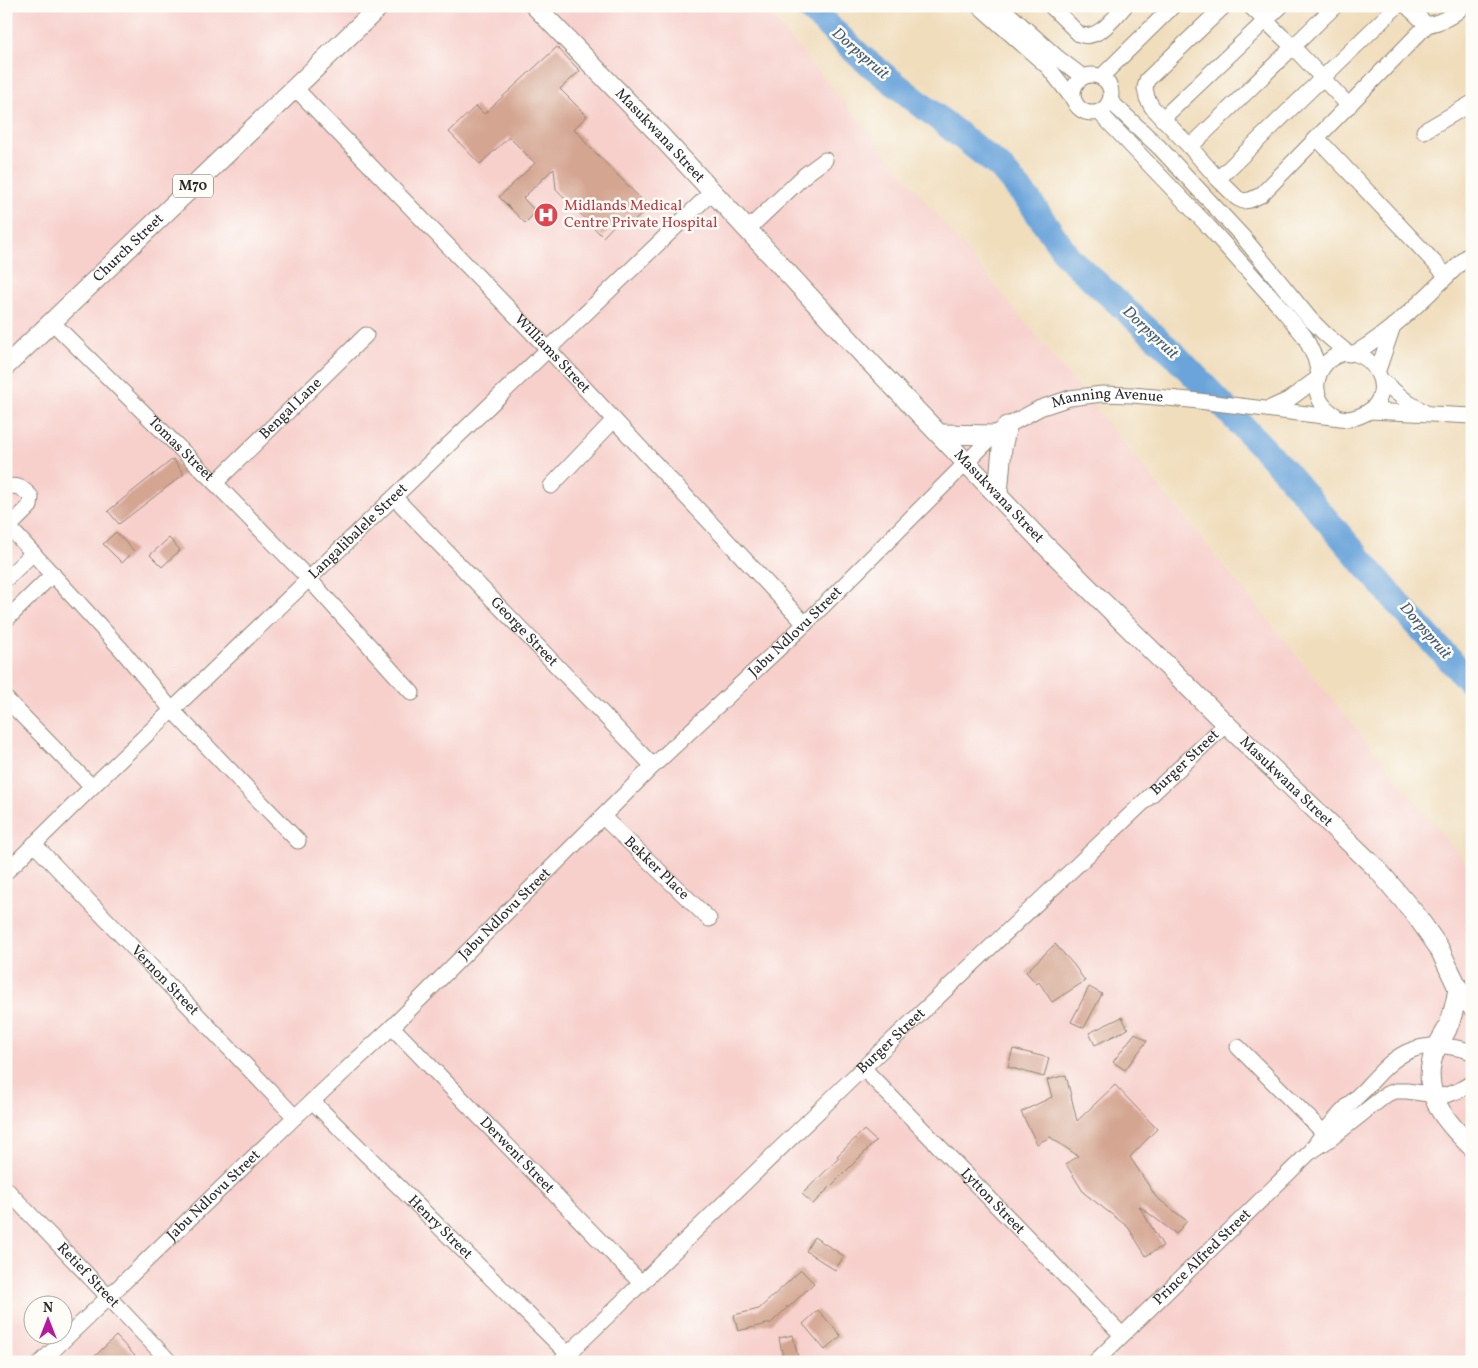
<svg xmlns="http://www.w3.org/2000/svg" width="1478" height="1368" font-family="Vollkorn,serif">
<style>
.built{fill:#f7d0cc;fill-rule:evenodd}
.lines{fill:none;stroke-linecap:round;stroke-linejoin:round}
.river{stroke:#6aa4da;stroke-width:26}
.building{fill:#d4a591}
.minor-casing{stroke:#8e8474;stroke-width:17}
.major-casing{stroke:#8e8474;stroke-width:21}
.minor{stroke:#fff;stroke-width:15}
.major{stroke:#fff;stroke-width:19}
.labels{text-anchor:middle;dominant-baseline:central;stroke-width:5;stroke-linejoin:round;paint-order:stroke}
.shield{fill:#fdfcf7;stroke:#6a6a68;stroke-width:1}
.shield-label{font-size:14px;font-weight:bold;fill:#2b2b2b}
.street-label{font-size:15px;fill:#2b2b2b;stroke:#fdfcf7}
.health-label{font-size:15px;fill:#be3a42;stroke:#fdfcf7;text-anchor:start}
.water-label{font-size:16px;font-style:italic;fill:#445b71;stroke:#fdfcf7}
</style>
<rect width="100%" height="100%" fill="#fdfcf7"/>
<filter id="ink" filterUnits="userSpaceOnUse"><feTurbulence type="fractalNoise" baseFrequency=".02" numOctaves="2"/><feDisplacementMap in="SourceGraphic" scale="10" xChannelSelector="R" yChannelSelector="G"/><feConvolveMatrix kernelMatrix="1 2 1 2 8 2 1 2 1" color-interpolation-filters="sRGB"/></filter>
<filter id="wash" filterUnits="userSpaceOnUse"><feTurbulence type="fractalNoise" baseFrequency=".0096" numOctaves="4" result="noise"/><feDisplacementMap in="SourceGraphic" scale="20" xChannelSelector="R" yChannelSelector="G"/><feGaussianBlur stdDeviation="1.12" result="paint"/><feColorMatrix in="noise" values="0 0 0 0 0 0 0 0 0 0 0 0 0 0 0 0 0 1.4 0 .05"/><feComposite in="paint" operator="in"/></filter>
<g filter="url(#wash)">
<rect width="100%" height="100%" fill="#f0ddbc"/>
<path class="built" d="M6,6H764L998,289L1472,871V1362H6ZM32,1306H62V1336H32Z"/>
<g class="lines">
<polyline class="river" points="807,6 861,57 1000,167 1030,202 1069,258 1174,354 1284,470 1402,608 1472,684"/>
</g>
<g id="blocks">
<g class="building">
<polygon points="557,47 580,71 560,89 587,116 574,129 584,139 583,140 649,207 629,226 621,218 603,237 556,189 554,168 523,198 536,212 525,223 499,197 535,163 509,137 480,164 449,132 476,106 484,114"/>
<polygon points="173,459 184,474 119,524 108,511"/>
<polygon points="116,532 134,551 122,563 103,544"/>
<polygon points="169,538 180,550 162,567 150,555"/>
<polygon points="1055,944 1074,965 1085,981 1052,1002 1039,982 1037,984 1026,972"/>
<polygon points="1089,987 1102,994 1084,1028 1071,1022"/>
<polygon points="1122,1017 1128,1029 1095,1045 1089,1033"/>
<polygon points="1135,1033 1147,1041 1125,1070 1113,1062"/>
<polygon points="1013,1049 1049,1058 1044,1077 1008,1067"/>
<polygon points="1066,1075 1077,1121 1115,1085 1157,1129 1130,1157 1156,1197 1187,1221 1176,1234 1139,1206 1163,1246 1146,1256 1128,1227 1084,1193 1066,1164 1078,1156 1050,1137 1037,1144 1021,1112 1052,1097 1047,1080"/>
<polygon points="864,1130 876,1141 813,1204 802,1194 839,1158 837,1156"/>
<polygon points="814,1237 844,1256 835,1270 806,1251"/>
<polygon points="801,1270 814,1283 788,1308 787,1306 787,1308 771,1323 738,1331 734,1315 759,1309"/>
<polygon points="818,1310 841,1336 825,1350 803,1324"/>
<polygon points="793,1335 799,1362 784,1362 779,1338"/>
<polygon points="116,1336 135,1356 129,1362 100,1362 95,1356"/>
</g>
</g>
</g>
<g filter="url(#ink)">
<use href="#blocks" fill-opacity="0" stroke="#8e8474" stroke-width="1"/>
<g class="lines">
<defs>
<g id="minor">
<polyline points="979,6 1048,67 1073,99"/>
<polyline points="1000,6 1058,58 1083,77"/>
<path d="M1051,6L1079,34C1097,42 1114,18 1125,6"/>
<polyline points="1224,6 1147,80 1145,88 1147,98 1152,107 1190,147 1218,179 1237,198 1243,201 1250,200 1261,195 1427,25"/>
<polyline points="1250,6 1293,47 1349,106"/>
<path d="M1407,6L1427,25C1442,22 1453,17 1463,6"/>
<circle cx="1092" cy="94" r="19"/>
<polyline points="1101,77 1173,6"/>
<path id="s1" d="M295,88L549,350L805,624"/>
<polyline points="1110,101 1160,148 1243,237 1310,319 1325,334 1349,354"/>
<polyline points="1099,112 1208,226 1283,310 1305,337 1315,358 1319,374"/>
<polyline points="1162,119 1281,6"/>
<polyline points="1424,131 1472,103"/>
<polyline points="1317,138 1447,276"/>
<polyline points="1190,147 1335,6"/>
<polyline points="1218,179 1397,6"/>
<polyline points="748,229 806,174 825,160"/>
<path id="s2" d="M52,322L215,483L309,579L412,693"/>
<path d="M1355,353C1399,327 1435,287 1472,252"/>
<polyline points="1378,370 1393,326"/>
<polyline points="1382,381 1409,403 1426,413"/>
<polyline points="1268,409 1288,400 1318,378"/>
<polyline points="1370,411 1472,416"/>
<path id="s3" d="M215,483L366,335"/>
<polyline points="551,486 614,420"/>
<path d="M6,488C17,483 24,489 31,497L30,506L9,527"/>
<path id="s4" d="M395,498L653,766"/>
<polyline points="6,530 9,527 121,649 172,710 298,841"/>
<polyline points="6,579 33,553"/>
<polyline points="6,620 53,574"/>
<polyline points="6,699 92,787"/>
<path id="s5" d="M603,817L709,919"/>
<path id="s6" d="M34,844L295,1117"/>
<path id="s7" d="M6,872L92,787L712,192"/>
<path id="s8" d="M392,1027L642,1284"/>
<polyline points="1238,1047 1329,1138"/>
<path id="s9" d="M863,1068L1122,1335"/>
<path id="s10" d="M312,1101L568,1354"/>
<path d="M1313,1148C1327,1126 1345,1108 1364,1090C1377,1076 1390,1060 1407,1052C1427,1043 1451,1045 1472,1052"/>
<path id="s11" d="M6,1189L170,1362"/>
<path id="s12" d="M41,1362L295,1117L392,1027L653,766L805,624L994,435L1007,426L1040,408L1070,398L1102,394L1132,395L1190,400L1349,419C1415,406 1366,325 1326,363C1318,372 1315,384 1318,395C1321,406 1329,412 1338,417"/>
<path id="s13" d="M560,1362L863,1068L1226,724"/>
<path id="s14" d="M1095,1362L1309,1153L1330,1139L1387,1094L1396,1091H1407L1443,1096L1458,1091L1472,1083"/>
</g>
<g id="major">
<path id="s15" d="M535,6L658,133L870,362L1045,545L1226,724L1377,869L1416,915L1439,948L1458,988L1472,1007"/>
<path id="s16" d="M6,366L380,6"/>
<polyline points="940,434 994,435"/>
<polyline points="998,493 1002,448 1007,426"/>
<path d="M1458,988C1456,1002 1453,1015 1447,1029C1442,1039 1434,1049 1432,1060C1423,1097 1447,1123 1472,1147"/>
</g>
</defs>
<use href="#minor" class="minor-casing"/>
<use href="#major" class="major-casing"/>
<use href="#minor" class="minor"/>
<use href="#major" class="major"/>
</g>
</g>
<defs>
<symbol id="hospital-disc" viewBox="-11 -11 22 22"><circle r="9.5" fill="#e0444e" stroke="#fdfcf7"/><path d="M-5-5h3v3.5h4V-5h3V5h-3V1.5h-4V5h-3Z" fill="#fff"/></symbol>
</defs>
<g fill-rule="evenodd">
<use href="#hospital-disc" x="532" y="201" width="28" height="28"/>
</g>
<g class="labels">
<rect class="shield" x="173" y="174.5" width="40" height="23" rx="4"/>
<g class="shield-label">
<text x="193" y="186">M70</text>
</g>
<g class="street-label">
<text stroke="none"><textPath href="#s15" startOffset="180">Masukwana Street</textPath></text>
<text stroke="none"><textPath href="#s16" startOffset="170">Church Street</textPath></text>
<text stroke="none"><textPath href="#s1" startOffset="370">Williams Street</textPath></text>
<text stroke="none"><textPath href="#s12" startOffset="1452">Manning Avenue</textPath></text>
<text stroke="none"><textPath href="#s3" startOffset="106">Bengal Lane</textPath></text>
<text stroke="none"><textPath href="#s2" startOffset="181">Tomas Street</textPath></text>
<text stroke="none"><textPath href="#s15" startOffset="675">Masukwana Street</textPath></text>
<text stroke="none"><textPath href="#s7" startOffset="490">Langalibalele Street</textPath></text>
<text stroke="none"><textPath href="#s4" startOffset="186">George Street</textPath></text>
<text stroke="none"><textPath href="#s12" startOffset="1050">Jabu Ndlovu Street</textPath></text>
<text stroke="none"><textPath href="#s13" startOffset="866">Burger Street</textPath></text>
<text stroke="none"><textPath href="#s15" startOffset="1080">Masukwana Street</textPath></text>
<text stroke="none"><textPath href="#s5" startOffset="74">Bekker Place</textPath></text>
<text stroke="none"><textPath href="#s12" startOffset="645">Jabu Ndlovu Street</textPath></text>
<text stroke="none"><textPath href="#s6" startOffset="189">Vernon Street</textPath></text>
<text stroke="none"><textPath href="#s13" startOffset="461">Burger Street</textPath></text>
<text stroke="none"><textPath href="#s8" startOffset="179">Derwent Street</textPath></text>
<text stroke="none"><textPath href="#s12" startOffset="240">Jabu Ndlovu Street</textPath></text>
<text stroke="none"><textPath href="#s9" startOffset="186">Lytton Street</textPath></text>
<text stroke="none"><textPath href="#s10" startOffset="180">Henry Street</textPath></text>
<text stroke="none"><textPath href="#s14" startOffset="150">Prince Alfred Street</textPath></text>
<text stroke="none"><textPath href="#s11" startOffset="119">Retief Street</textPath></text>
</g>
<g class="health-label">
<text x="564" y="206">Midlands Medical<tspan x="564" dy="17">Centre Private Hospital</tspan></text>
</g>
<g class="water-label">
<text transform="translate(860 54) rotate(41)">Dorpspruit</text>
<text transform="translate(1150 333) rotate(43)">Dorpspruit</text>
<text transform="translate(1425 631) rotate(49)">Dorpspruit</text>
</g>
</g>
<rect width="1478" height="1368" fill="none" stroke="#fdfcf7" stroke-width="25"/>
<g transform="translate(48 1320)"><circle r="24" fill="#fdfcf7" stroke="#a9a8a5"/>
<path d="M0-4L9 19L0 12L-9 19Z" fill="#b5179e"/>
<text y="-8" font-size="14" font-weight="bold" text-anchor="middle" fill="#2b2b2b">N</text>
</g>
</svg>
